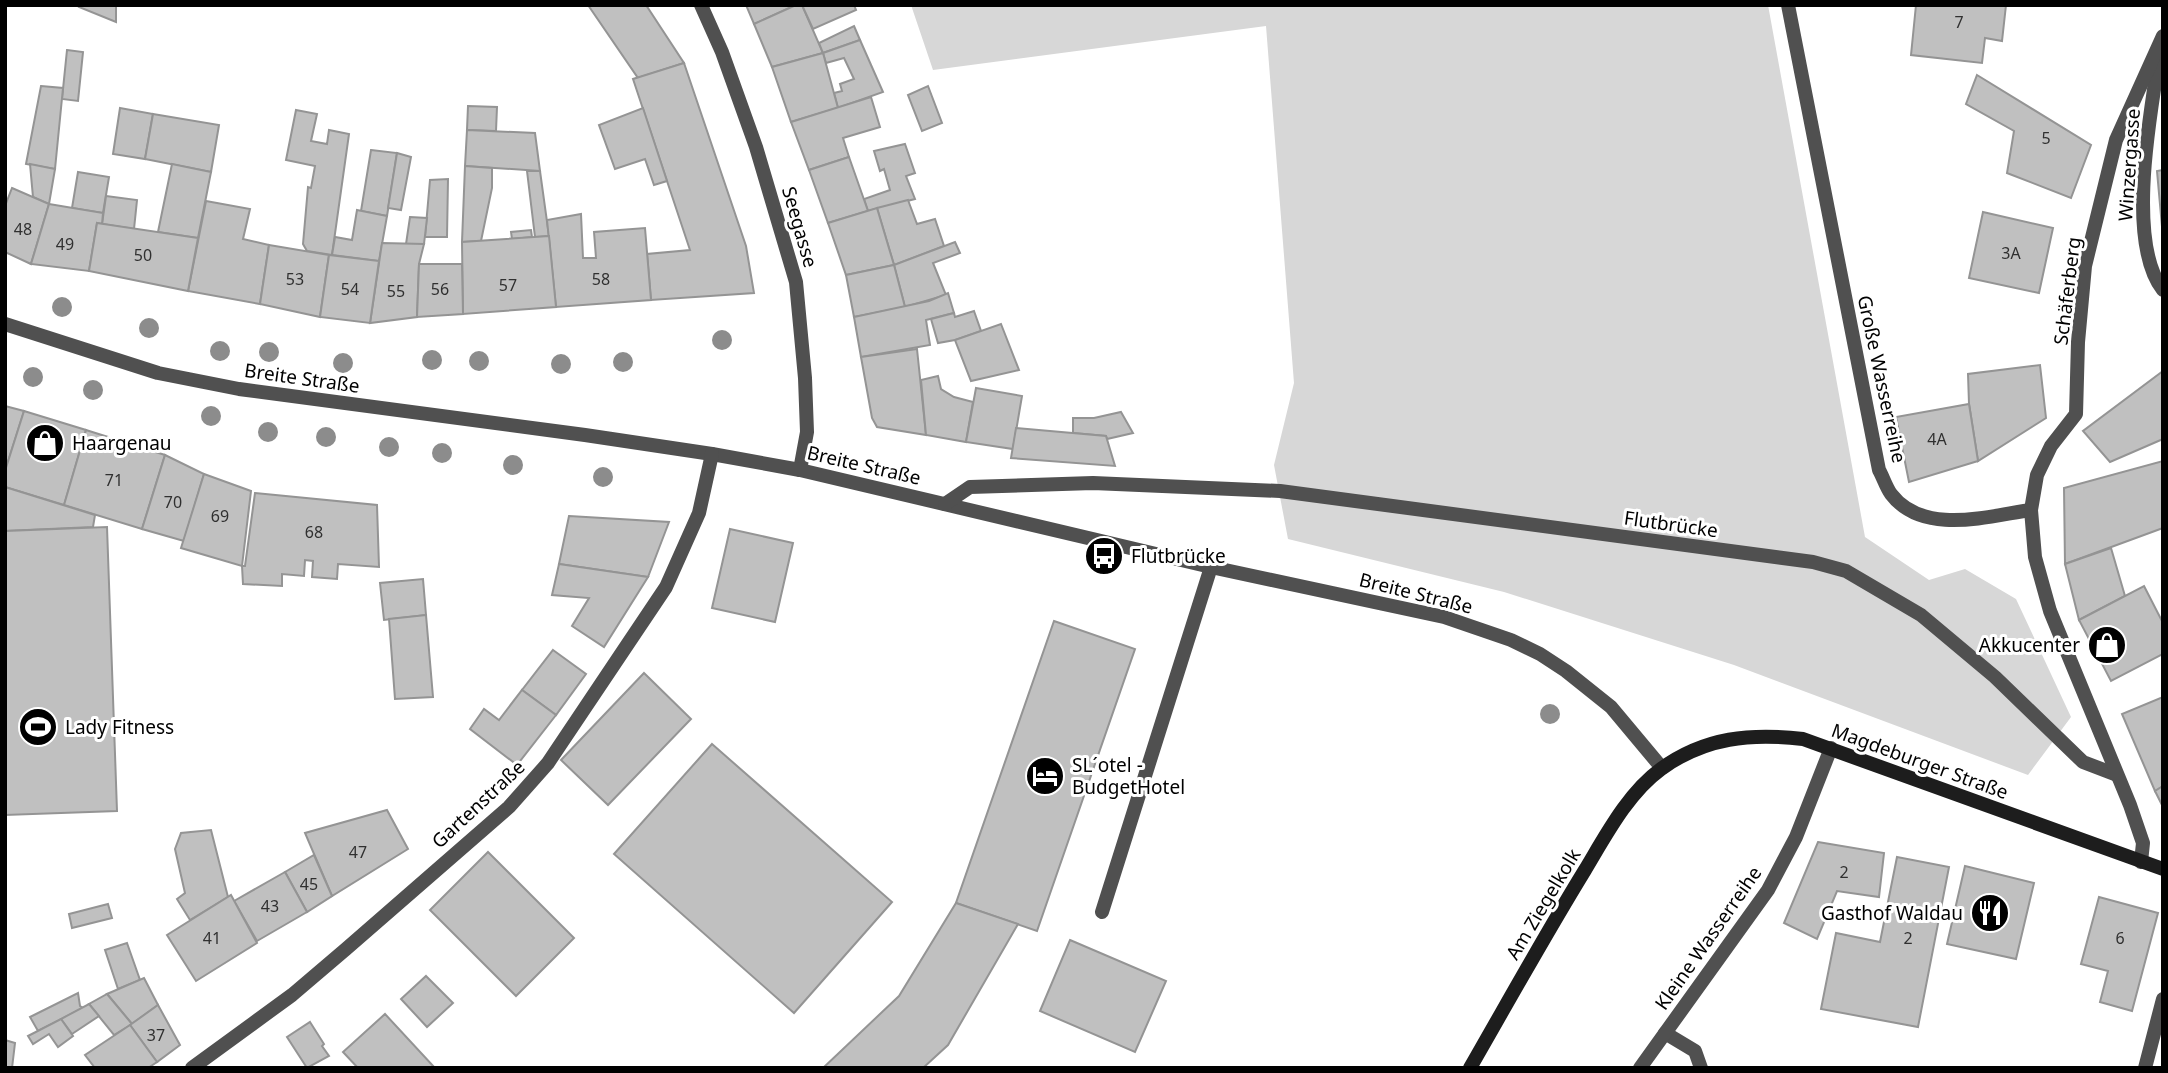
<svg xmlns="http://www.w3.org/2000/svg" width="2168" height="1073" font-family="'Noto Sans',sans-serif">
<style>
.green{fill:#d7d7d7}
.building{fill:#c0c0c0;stroke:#949494;stroke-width:2}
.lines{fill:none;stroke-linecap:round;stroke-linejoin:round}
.lane{stroke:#505050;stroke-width:14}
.street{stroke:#505050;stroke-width:14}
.secondary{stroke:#1d1d1d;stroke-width:14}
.tree{fill:#8c8c8c}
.labels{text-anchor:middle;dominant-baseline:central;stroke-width:6;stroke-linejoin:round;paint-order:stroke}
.number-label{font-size:16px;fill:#303030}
.street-label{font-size:19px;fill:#000;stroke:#fff}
.poi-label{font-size:19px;fill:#000;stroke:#fff;text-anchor:start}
</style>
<rect width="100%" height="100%" fill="#fff"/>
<polygon class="green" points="911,5 1768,5 1865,537 1929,580 1965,569 2016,599 2071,717 2028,775 1734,665 1504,592 1288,539 1274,465 1294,383 1266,26 933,70"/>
<g class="building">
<polygon points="80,5 116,5 116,22 79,7"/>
<polygon points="588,5 646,5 684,63 638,78"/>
<polygon points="746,5 796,5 754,24"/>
<polygon points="796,5 802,5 823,53 772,67 754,24"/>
<polygon points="802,5 854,5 856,10 813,29"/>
<polygon points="1916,5 2006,5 2002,41 1985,38 1982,63 1911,55"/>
<polygon points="854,26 860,40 823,53 819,43"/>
<polygon points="860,40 883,92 838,108 834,93 842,91 840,84 854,79 844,58 826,63 823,53"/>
<polygon points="67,50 83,52 78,101 62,99"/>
<polygon points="823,53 838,108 791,122 772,67"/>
<polygon points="684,63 746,246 754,293 651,300 647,254 690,250 633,79"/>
<polygon points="1977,75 2091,145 2071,198 2007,173 2014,131 1966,104"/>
<polygon points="41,86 63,88 55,169 26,164"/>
<polygon points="928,86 942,123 922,131 908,95"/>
<polygon points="871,97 880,127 843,138 849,157 809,170 791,122"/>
<polygon points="468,106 497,107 496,131 467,130"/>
<polygon points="120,108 153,114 145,159 113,154"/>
<polygon points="643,108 667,181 654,185 645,159 615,169 599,125"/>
<polygon points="296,110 317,114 311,141 327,144 329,130 349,134 332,255 307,251 303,244 308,187 311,188 315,166 286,160"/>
<polygon points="153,114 219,125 211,172 145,159"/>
<polygon points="467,130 535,133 540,171 465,166"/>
<polygon points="905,144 915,173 906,176 915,199 868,211 864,199 890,190 884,169 880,171 874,151"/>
<polygon points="371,150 397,153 387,216 361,211"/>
<polygon points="397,153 411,157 401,210 388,208"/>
<polygon points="849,157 868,211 828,223 809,170"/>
<polygon points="30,164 55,169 49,204 33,197"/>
<polygon points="172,164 211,172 198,238 158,232"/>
<polygon points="465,166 492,168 492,188 481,241 462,242"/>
<polygon points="2163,170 2163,238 2157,171"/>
<polygon points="527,171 540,171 549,236 535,237"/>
<polygon points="78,172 109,177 103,213 72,208"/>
<polygon points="448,179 447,237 425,237 430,180"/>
<polygon points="12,188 49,204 31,264 5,252 5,206"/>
<polygon points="106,196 137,200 134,229 102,224"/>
<polygon points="908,200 917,224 935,219 944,246 894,265 877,208"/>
<polygon points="206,201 250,209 243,239 269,245 260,304 188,291"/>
<polygon points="49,204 103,213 102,224 97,223 89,271 31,264"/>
<polygon points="877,208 894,265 846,275 828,223"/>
<polygon points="357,210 387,216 379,261 332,255 335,237 352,240"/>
<polygon points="1983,212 2053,228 2039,293 1969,278"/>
<polygon points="581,214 583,258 596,258 594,232 645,228 651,300 556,307 547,220"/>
<polygon points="410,217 427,218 424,244 406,244"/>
<polygon points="97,223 198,238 188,291 89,271"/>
<polygon points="531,230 532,237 512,239 511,232"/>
<polygon points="549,236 556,307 463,314 462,242"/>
<polygon points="955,242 960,253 933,263 946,295 905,307 894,265"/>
<polygon points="382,243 424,244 419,264 417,317 370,323"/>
<polygon points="269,245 329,255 320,317 260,304"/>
<polygon points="329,255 379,261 370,323 320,317"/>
<polygon points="419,264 462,264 463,314 417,317"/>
<polygon points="894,265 905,307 854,317 846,275"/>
<polygon points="948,293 954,313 926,320 930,345 861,357 854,317 929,301"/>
<polygon points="974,311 981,331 955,340 938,343 931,319 954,313 955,317"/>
<polygon points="1001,324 1019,370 971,381 955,340"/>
<polygon points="917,349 926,435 877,427 872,418 861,357"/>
<polygon points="2040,365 2046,418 1978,461 1969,404 1968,374"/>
<polygon points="2163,371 2163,439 2110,462 2083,431"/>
<polygon points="938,376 941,389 954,397 973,402 966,442 926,435 921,380"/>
<polygon points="976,388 1022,396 1013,449 966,442"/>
<polygon points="1969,404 1978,461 1909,482 1896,417"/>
<polygon points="5,406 24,411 5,471"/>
<polygon points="24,411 86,430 64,505 5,487 5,471"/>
<polygon points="1121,412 1133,433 1107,439 1106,436 1073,433 1073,418 1094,418"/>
<polygon points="1016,428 1106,436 1115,466 1011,458"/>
<polygon points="86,430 165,455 142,529 64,505"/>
<polygon points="165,455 204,474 184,541 142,529"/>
<polygon points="2163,461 2163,528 2065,564 2064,488"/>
<polygon points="204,474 251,491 242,566 181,548"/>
<polygon points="5,487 95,515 93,527 5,531"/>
<polygon points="255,493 377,505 379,567 338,564 337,579 312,577 313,561 305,560 304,576 282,574 282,586 243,584 242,566 245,566"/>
<polygon points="569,516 669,522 648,577 559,564"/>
<polygon points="107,527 117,811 5,815 5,531"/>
<polygon points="730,529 793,543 775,622 712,608"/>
<polygon points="2111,548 2125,596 2079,620 2065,564"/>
<polygon points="559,564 648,577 604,647 572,626 589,598 552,595"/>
<polygon points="423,579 426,615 384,620 380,583"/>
<polygon points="2144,586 2163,623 2163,654 2111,681 2079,620"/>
<polygon points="426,615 433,697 395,699 389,619"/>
<polygon points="1054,621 1135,649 1037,931 956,903"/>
<polygon points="553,650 586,674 556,715 522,690"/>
<polygon points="644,673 691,719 608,805 561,760"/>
<polygon points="522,690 556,715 517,765 470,729 484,709 499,720"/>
<polygon points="2163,697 2163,786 2155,791 2122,714"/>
<polygon points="712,744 892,902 794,1013 614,854"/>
<polygon points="2163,786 2163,807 2155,791"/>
<polygon points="387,810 408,849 332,896 305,833"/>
<polygon points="211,830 228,897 190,920 177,899 185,893 175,849 181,833"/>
<polygon points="1818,842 1884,853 1879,897 1837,891 1817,939 1784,923"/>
<polygon points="488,852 574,938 516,996 430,910"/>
<polygon points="314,855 332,896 307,912 285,872"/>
<polygon points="1897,857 1949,867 1918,1027 1821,1009 1836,933 1880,942"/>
<polygon points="1965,866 2034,883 2016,959 1947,944"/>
<polygon points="285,872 307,912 257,941 234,901"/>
<polygon points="231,895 257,943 196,981 167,935"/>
<polygon points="2099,897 2158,913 2132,1011 2100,1002 2108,971 2081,964"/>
<polygon points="956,903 1018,924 948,1045 923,1068 823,1068 899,996"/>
<polygon points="108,904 112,918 72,928 69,914"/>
<polygon points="1070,940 1166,981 1135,1052 1040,1011"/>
<polygon points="127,943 140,980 118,989 105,950"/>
<polygon points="426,976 453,1003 427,1027 401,999"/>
<polygon points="144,978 158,1005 132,1024 107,994"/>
<polygon points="78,993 80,1006 83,1008 38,1031 30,1017"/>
<polygon points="107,994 132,1024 114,1035 89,1004"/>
<polygon points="89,1004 99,1016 72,1034 61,1019"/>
<polygon points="158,1005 180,1045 157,1062 130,1025"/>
<polygon points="385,1014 435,1068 358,1068 343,1052"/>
<polygon points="61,1019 73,1036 58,1047 49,1034 33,1044 28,1036"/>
<polygon points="310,1022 324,1044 322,1046 329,1056 307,1068 287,1037"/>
<polygon points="130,1025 157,1062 148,1068 95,1068 85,1055"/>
<polygon points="5,1040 15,1043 12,1068 5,1068"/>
</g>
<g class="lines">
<polyline class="lane" points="1102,912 1211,567"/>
<g class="street">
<polyline points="701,5 722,52 756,147 796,282 805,378 807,432 800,470"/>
<path d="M1788,5L1879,470C1883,477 1886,487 1891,494C1923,536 1988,516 2031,510"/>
<path d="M2159,58C2150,115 2126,243 2163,290"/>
<polyline points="5,324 158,373 239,389 585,435 712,454 800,470 1211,567 1444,617 1511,640 1540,654 1566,671 1611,707 1662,768"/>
<polyline points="945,504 970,487 1093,483 1280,491 1813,562 1846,571 1921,615 1995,677 2083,762 2117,775"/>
<polyline points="2141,862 2143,843 2130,805 2050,611 2035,557 2031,510 2037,475 2051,446 2076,414 2078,342 2085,266 2116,140 2163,36"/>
<polyline points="1665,1033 1695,1051 1701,1068"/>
<polyline points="192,1068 292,995 346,949 509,807 548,763 666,587 699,513 712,454"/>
<polyline points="1640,1068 1768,890 1796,837 1831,748"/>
<polyline points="2145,1068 2163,999"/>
</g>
<path class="secondary" d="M1470,1068C1508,1002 1545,935 1585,870C1606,835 1628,793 1661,769C1705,737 1751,733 1803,739L2163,869"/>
</g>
<g class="tree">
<circle cx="62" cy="307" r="10"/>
<circle cx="149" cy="328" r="10"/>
<circle cx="722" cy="340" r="10"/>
<circle cx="220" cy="351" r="10"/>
<circle cx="269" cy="352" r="10"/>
<circle cx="432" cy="360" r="10"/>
<circle cx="479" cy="361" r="10"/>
<circle cx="623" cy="362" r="10"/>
<circle cx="343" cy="363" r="10"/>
<circle cx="561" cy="364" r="10"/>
<circle cx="33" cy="377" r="10"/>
<circle cx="93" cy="390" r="10"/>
<circle cx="211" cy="416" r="10"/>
<circle cx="268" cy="432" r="10"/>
<circle cx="326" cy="437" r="10"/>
<circle cx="389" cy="447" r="10"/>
<circle cx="442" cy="453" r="10"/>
<circle cx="513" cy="465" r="10"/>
<circle cx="603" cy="477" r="10"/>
<circle cx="1550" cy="714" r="10"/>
</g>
<defs>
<symbol id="shop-disc" viewBox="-11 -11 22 22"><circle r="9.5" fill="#000" stroke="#fff"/><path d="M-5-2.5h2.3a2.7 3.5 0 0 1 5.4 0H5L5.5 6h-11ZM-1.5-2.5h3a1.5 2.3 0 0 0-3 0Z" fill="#fff"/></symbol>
<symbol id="bus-disc" viewBox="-11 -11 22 22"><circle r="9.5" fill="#000" stroke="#fff"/><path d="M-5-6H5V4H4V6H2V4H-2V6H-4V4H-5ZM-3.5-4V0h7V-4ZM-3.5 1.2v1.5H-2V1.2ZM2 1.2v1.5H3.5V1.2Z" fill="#fff"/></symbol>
<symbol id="stadium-disc" viewBox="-11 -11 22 22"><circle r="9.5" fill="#000" stroke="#fff"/><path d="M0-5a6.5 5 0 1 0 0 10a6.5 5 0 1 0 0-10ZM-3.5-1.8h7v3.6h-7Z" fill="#fff"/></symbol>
<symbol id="hotel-disc" viewBox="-11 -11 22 22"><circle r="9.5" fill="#000" stroke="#fff"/><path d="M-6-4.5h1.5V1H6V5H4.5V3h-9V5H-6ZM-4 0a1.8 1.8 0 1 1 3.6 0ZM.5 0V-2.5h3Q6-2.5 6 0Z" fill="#fff"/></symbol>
<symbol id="restaurant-disc" viewBox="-11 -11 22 22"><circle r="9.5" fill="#000" stroke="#fff"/><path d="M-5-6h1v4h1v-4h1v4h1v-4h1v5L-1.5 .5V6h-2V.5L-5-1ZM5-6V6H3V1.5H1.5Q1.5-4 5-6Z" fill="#fff"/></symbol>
</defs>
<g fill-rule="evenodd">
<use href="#shop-disc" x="23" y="421" width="44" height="44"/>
<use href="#bus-disc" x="1082" y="534" width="44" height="44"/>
<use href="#shop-disc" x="2085" y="623" width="44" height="44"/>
<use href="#stadium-disc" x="16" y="705" width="44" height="44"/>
<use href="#hotel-disc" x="1023" y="754" width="44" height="44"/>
<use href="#restaurant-disc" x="1968" y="891" width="44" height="44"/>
</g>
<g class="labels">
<g class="number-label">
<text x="1959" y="22">7</text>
<text x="2046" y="138">5</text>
<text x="23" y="229">48</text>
<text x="65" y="244">49</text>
<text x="2011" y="253">3A</text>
<text x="143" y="255">50</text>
<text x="295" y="279">53</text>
<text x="601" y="279">58</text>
<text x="508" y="285">57</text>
<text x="350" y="289">54</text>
<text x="440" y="289">56</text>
<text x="396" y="291">55</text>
<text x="1937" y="439">4A</text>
<text x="114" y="480">71</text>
<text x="173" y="502">70</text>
<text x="220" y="516">69</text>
<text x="314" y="532">68</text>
<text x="358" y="852">47</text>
<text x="1844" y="872">2</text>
<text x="309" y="884">45</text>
<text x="270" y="906">43</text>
<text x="212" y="938">41</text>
<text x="1908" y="938">2</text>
<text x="2120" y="938">6</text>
<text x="156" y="1035">37</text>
</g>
<g class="street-label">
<text transform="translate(2129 165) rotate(-86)">Winzergasse</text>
<text transform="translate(800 227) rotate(74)">Seegasse</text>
<text transform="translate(2067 291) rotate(-83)">Schäferberg</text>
<text transform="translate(302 378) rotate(8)">Breite Straße</text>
<text transform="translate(1882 379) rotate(78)">Große Wasserreihe</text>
<text transform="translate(864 465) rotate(13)">Breite Straße</text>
<text transform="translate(1671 524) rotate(8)">Flutbrücke</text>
<text transform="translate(1416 593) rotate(14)">Breite Straße</text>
<text transform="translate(1920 761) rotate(20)">Magdeburger Straße</text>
<text transform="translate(478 804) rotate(-43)">Gartenstraße</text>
<text transform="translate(1543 904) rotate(-59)">Am Ziegelkolk</text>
<text transform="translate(1708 938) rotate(-55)">Kleine Wasserreihe</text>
</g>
<g class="poi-label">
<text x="72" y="443">Haargenau</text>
<text x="1131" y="556">Flutbrücke</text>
<text x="2080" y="645" text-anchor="end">Akkucenter</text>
<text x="65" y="727">Lady Fitness</text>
<text x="1072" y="765">SL´otel -<tspan x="1072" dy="22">BudgetHotel</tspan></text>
<text x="1963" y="913" text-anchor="end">Gasthof Waldau</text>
</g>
</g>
<rect width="2168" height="1073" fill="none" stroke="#000000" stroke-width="14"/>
</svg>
